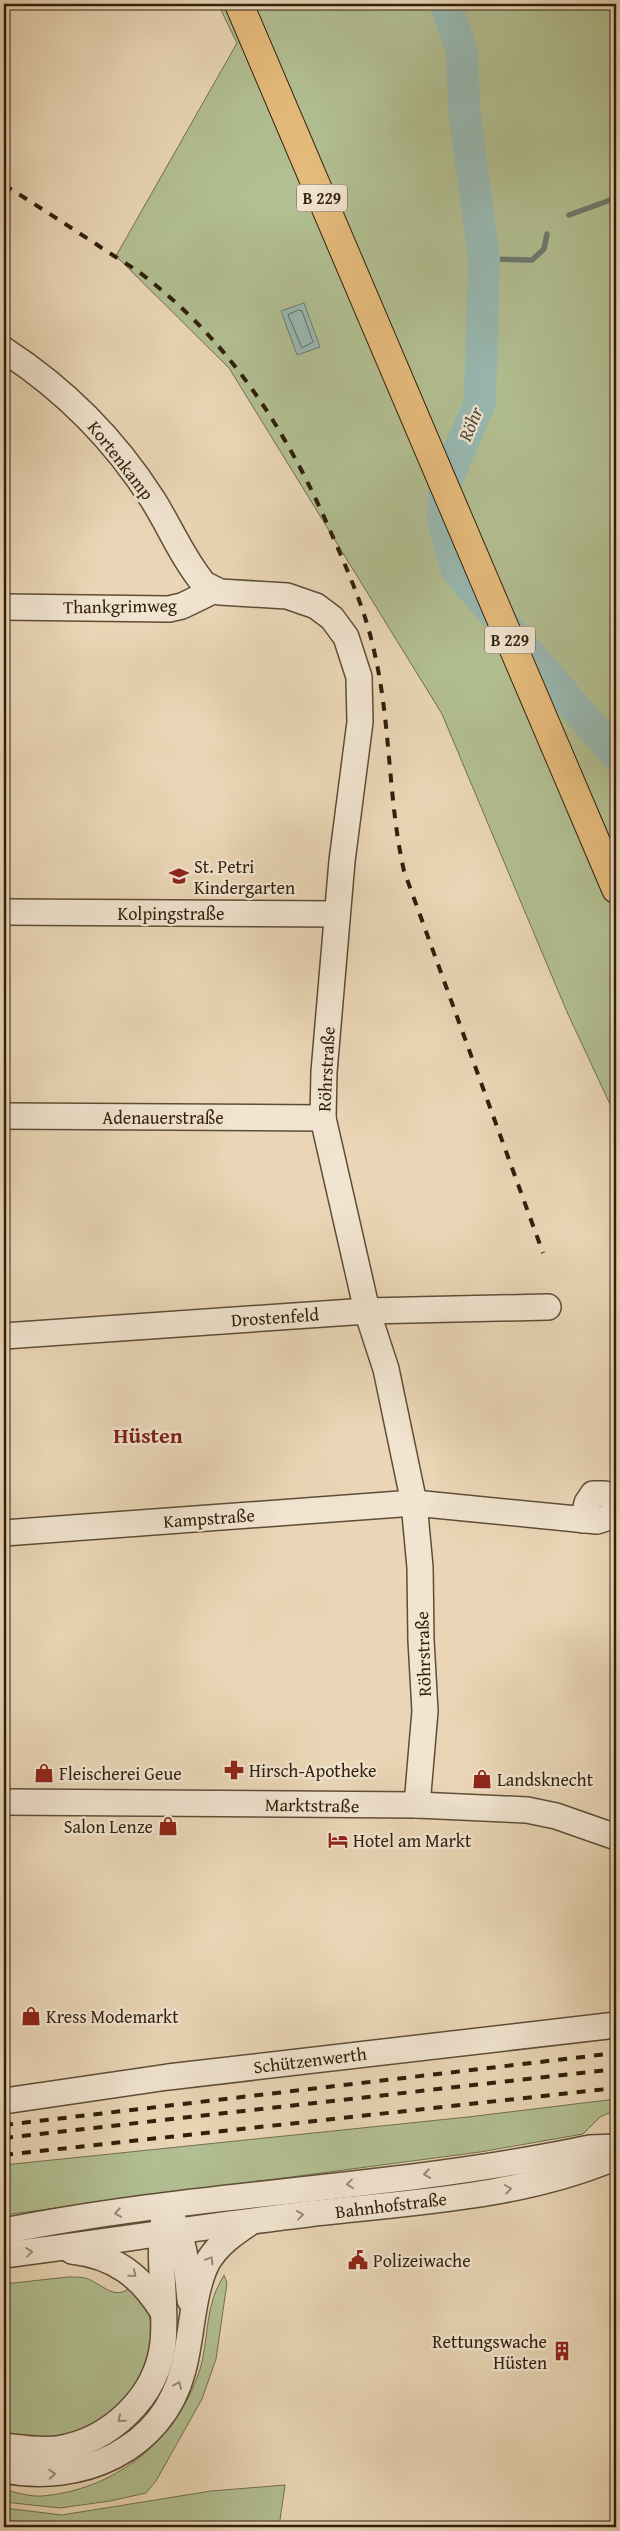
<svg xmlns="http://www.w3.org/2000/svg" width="620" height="2531" font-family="'Gentium Book Plus',serif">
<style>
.green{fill:#b2bf92;stroke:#716f4f}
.water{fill:#98b9b2;stroke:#6e7b70}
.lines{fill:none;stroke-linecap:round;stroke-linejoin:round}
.shore{stroke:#646c5f;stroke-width:1}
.stream{stroke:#6e7b70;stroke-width:5.5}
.river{stroke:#98b9b2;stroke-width:32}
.minor-casing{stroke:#5e4d36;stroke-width:28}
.major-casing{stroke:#301f0c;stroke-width:30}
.minor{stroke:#f1e4d0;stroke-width:25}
.major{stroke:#e5bb7b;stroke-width:28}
.rail{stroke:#301f0c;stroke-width:4;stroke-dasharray:9 9;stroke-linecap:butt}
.oneway{stroke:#9a8b78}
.labels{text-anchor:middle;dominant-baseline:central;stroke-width:4.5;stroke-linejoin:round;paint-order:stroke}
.shield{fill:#f1e4d0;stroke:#6a5a47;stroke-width:1}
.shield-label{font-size:16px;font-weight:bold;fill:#301f0c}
.street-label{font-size:18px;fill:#301f0c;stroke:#f1e4d0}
.poi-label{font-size:18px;fill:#301f0c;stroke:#f1e4d0;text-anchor:start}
.water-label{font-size:19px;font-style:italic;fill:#4f4d3e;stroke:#f1e4d0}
.district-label{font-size:22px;font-weight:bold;fill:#7a1f14;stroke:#f1e4d0}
</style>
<rect width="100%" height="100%" fill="#ead6b6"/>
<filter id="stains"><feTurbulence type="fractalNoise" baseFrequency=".004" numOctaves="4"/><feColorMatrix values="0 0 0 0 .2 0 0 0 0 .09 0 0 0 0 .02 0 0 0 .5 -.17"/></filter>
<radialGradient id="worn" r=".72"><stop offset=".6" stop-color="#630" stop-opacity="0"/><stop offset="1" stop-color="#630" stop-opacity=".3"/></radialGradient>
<g class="green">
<polygon points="218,4 616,4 616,1117 567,1012 442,714 229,368 116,256 237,43"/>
<polygon points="616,2099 616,2110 600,2117 583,2134 480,2152 4,2215 4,2165 468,2117"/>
<path d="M224,2275L227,2283L216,2359L202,2399L156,2481L146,2493L110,2501L60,2508L4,2502V2490C16,2492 30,2497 42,2496C113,2490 172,2444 197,2378C207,2354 205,2325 213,2299C215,2291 220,2283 224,2275Z"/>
<path d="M68,2277C74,2277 80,2277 85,2278C103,2283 113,2302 131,2287L146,2304L153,2330L144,2375L115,2412L68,2436L35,2438L4,2432V2284Z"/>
<polygon points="285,2485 279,2527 4,2527 4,2508 62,2515 211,2491"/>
</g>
<polygon class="water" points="304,303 320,347 297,355 281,311"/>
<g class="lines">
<polygon class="shore" points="299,310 302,311 313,342 302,348 288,315"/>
<g class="stream">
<polyline points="569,215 616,198"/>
<polyline points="484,259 532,260 544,249 547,234"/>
</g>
<polyline class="river" points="446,4 462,52 464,108 484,259 480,402 444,486 443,521 457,570 616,755"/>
<defs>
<g id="minor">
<path d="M4,350C64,389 114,439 153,500C170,527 183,559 204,584L220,592L287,596L316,606L332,618L346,637L359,677L360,722L342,861L324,1072L323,1118L367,1311L386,1369L414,1503L420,1567L421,1640L425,1711L417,1805"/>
<polyline points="4,607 169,609 182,606 213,591"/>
<polyline points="4,912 337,914"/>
<polyline points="4,1116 323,1118"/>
<polyline points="4,1336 367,1311 548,1307"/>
<polyline points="583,1520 587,1503 593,1494 605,1494 615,1501 616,1507"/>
<polyline points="4,1533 414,1503 597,1521 613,1516 616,1508"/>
<polyline points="4,1802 417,1805 527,1810 556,1816 616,1837"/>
<polyline points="4,2101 168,2077 616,2025"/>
<path d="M171,2216C186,2242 187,2271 190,2300"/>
<path d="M4,2231C197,2192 396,2189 590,2148L616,2147"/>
<path d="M72,2251C115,2256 141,2276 163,2312"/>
<path d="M4,2255C105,2242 206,2226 308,2214C411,2202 520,2198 616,2157"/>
<path d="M4,2446C21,2448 39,2451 57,2449C110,2441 157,2397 163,2343C167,2301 157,2260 164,2218"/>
<path d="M4,2470C80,2485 162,2451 183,2370C192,2337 192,2293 207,2263C217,2245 234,2233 251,2222"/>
</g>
<polyline id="major" points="239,4 616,889"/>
</defs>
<use href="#minor" class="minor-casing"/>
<use href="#major" class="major-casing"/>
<use href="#minor" class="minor"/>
<use href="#major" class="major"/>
<g class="rail">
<path d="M4,185C35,204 65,224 96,244C113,256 132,266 148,279C232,345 287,432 329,528C347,569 366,611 375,655C391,726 388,800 404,871L543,1253"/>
<polyline points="4,2125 616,2053"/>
<polyline points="4,2138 616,2069"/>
<polyline points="4,2155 616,2088"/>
</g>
</g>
<defs><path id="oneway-chevron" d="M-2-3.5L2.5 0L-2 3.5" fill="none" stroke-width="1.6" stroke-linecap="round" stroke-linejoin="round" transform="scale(1.25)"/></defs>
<g class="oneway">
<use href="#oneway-chevron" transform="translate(427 2174) rotate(171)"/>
<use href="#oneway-chevron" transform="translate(350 2184) rotate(173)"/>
<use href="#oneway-chevron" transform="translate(508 2189) rotate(-9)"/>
<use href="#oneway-chevron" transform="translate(118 2213) rotate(172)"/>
<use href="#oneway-chevron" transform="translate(300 2215) rotate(-7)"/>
<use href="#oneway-chevron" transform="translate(29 2252) rotate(-7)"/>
<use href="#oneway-chevron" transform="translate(210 2260) rotate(-58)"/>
<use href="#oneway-chevron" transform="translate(133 2274) rotate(40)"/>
<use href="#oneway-chevron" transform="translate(178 2385) rotate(-67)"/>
<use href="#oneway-chevron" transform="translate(121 2419) rotate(140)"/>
<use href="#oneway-chevron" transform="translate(52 2474) rotate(-4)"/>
</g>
<defs>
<symbol id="school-bare" viewBox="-9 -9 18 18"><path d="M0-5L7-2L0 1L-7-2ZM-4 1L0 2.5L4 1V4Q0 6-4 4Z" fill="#8f2418" stroke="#f1e4d0" stroke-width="2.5" paint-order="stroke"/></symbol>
<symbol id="pharmacy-bare" viewBox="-9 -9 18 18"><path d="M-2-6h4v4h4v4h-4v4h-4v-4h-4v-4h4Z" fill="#8f2418" stroke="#f1e4d0" stroke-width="2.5" paint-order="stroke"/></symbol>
<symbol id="shop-bare" viewBox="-9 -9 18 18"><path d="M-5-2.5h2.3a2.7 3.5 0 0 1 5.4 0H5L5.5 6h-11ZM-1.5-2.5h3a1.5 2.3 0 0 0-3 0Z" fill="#8f2418" stroke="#f1e4d0" stroke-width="2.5" paint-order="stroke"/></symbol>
<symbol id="hotel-bare" viewBox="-9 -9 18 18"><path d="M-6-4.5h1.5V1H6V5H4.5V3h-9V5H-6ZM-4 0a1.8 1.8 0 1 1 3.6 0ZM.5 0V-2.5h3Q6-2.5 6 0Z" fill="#8f2418" stroke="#f1e4d0" stroke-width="2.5" paint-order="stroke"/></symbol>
<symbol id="civic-bare" viewBox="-9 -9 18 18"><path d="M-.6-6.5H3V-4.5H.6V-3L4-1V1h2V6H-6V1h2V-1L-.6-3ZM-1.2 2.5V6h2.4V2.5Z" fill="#8f2418" stroke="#f1e4d0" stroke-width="2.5" paint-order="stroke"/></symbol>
<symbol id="building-bare" viewBox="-9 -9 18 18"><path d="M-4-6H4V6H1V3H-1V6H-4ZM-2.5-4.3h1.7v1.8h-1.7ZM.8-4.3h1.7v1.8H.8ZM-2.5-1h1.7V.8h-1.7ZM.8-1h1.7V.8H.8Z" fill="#8f2418" stroke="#f1e4d0" stroke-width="2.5" paint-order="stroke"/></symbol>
</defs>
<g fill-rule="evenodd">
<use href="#school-bare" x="165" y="862" width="28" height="28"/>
<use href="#pharmacy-bare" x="220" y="1756" width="28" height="28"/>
<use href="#shop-bare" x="30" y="1759" width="28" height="28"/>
<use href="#shop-bare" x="468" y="1765" width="28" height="28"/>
<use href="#shop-bare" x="154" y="1812" width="28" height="28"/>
<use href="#hotel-bare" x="324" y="1826" width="28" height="28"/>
<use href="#shop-bare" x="17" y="2002" width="28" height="28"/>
<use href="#civic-bare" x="344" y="2246" width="28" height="28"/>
<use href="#building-bare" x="548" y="2337" width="28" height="28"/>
</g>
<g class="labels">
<g class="shield">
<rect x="297" y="184.5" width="50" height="27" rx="4"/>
<rect x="485" y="626.5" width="50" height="27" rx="4"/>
</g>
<g class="shield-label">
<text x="322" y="198">B 229</text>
<text x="510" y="640">B 229</text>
</g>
<g class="street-label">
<text transform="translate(121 460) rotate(52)">Kortenkamp</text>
<text transform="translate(120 606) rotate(-1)">Thankgrimweg</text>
<text x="171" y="913">Kolpingstraße</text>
<text transform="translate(326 1069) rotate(-87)">Röhrstraße</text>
<text x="163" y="1117">Adenauerstraße</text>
<text transform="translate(275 1317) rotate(-4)">Drostenfeld</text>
<text transform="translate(209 1518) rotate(-4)">Kampstraße</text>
<text transform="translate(423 1654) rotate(-92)">Röhrstraße</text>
<text transform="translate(312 1805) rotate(1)">Marktstraße</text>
<text transform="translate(310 2060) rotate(-7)">Schützenwerth</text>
<text transform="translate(391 2205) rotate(-7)">Bahnhofstraße</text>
</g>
<g class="poi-label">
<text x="194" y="866">St. Petri<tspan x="194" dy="21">Kindergarten</tspan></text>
<text x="249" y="1770">Hirsch-Apotheke</text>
<text x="59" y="1773">Fleischerei Geue</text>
<text x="497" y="1779">Landsknecht</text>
<text x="153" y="1826" text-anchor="end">Salon Lenze</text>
<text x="353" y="1840">Hotel am Markt</text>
<text x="46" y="2016">Kress Modemarkt</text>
<text x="373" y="2260">Polizeiwache</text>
<text x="547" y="2341" text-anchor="end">Rettungswache<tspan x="547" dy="21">Hüsten</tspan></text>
</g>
<g class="water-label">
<text transform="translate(470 424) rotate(-68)">Röhr</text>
</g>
<g class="district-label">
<text x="148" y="1435">Hüsten</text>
</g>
</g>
<rect width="620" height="2531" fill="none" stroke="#ead6b6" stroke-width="20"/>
<rect x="5" y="5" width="610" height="2521" fill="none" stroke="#301f0c" stroke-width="2.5"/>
<rect x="10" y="10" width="600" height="2511" fill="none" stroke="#301f0c"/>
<rect width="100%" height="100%" filter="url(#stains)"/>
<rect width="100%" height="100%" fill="url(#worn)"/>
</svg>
